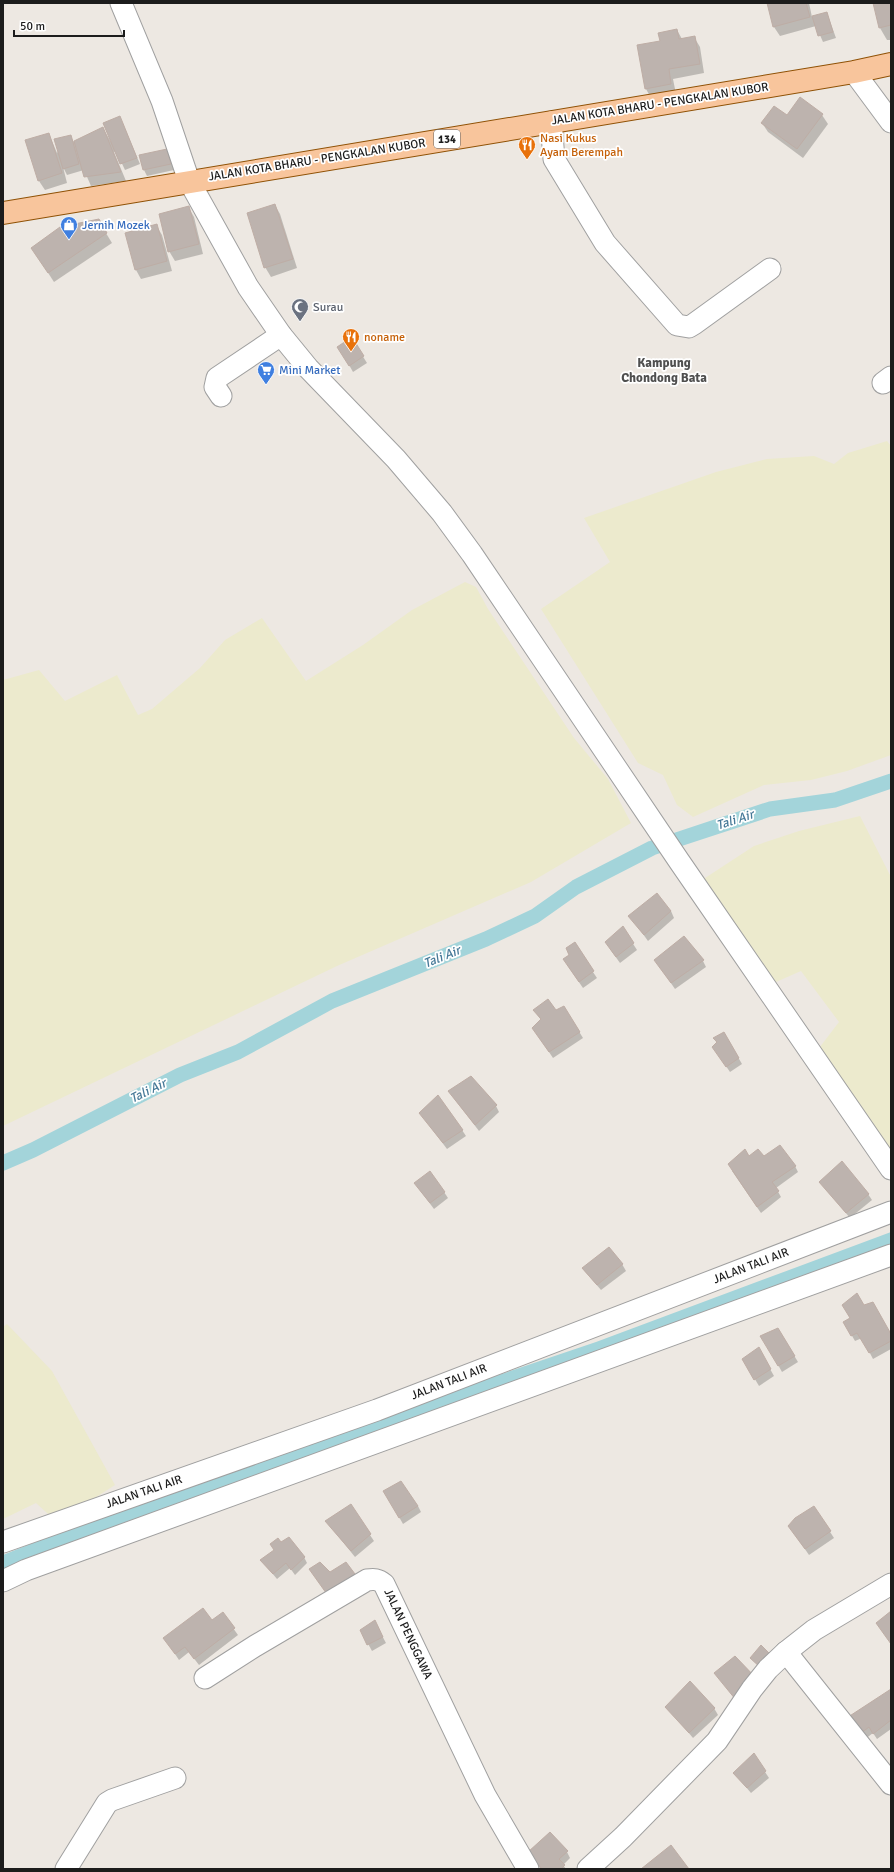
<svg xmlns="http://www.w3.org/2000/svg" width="894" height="1872" font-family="Signika,sans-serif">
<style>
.farmland{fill:#eceacd}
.water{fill:#a3d4da}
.shadow{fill:#0003}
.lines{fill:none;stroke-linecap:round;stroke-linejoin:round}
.canal{stroke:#a3d4da;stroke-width:15}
.building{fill:#bdb3ae;stroke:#beada5}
.minor-casing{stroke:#a0a0a0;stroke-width:23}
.major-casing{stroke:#8f5105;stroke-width:24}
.minor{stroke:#fff;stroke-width:21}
.major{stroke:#f8c59c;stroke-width:22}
.labels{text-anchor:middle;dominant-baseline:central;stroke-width:3.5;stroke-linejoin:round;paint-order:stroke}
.shield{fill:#fff;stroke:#606060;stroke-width:1}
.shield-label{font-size:11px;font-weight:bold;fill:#1c1c1c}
.street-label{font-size:12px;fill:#1c1c1c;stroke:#fff}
.food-label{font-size:12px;fill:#c56008;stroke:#fff;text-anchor:start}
.shop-label{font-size:12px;fill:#366cbe;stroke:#fff;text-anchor:start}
.worship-label{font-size:12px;fill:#5b616d;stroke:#fff;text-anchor:start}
.neighbourhood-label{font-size:13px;font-weight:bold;fill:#4f4f4f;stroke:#fff}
.water-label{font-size:13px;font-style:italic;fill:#467998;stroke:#fff}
</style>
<rect width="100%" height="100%" fill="#ede8e2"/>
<g class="farmland">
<polygon points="887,441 891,446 891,755 847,771 811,780 764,785 693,817 677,805 663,775 638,763 541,609 610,562 584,518 716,472 767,459 814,456 834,464 848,453"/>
<polygon points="465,582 476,587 488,609 574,738 608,779 631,823 531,882 337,966 3,1126 3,680 39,670 65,701 117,675 138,715 152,709 200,668 225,640 262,618 306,681 363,645 412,610"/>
<polygon points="860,816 891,877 891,1148 882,1154 813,1056 839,1022 801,971 767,986 702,880 754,846 799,831"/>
<polygon points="7,1324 52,1371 115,1485 57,1522 36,1503 3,1519 3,1327"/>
</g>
<polygon class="water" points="891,1232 891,1246 225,1491 121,1524 3,1569 3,1555 65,1530 481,1381 596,1342"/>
<g class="shadow">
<polygon points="768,3 809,3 812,17 827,13 836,38 823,42 816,26 780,36 774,27"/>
<polygon points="874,3 891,3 891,40 887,40 880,28"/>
<polygon points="677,30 682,39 694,37 700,47 704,73 673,79 676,94 651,98 646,89 638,46 661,42"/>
<polygon points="822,115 828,124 803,158 768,132 762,123 787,117"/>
<polygon points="123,124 140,164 125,170 116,151 114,152 126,181 91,186 84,170 67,175 63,167 67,183 45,190 39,181 27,141 49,134 57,153 70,136 74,142 103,128 111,142"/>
<polygon points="167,150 174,170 147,176 144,170"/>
<polygon points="275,205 280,214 297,268 271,277 265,267"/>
<polygon points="189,208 194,217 203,254 175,261 169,251"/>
<polygon points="98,220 112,243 54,282 32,248"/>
<polygon points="156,225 162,235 172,271 141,279 136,270 126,233"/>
<polygon points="352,339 367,363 353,372 339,347"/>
<polygon points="671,911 674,918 648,941 630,916"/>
<polygon points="623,928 637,950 620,963 610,949"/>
<polygon points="574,944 597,978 583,988 568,966"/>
<polygon points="655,960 703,961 706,967 675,989"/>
<polygon points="564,1007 583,1038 553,1058 537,1034 541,1020 534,1010 556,1011"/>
<polygon points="724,1033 742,1064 730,1072 713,1047 717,1043 714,1039"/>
<polygon points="453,1097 496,1106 499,1112 479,1131"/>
<polygon points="420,1113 462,1130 466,1136 447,1149"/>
<polygon points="749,1157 764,1158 795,1166 798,1172 776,1188 781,1197 761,1213 732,1171"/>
<polygon points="820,1182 868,1194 872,1200 850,1218"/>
<polygon points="419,1189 444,1192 448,1198 434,1209"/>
<polygon points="622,1264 626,1271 601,1290 583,1269"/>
<polygon points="864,1306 891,1336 891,1349 873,1359 862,1338 855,1341 844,1322 851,1319"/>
<polygon points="778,1329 798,1362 782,1372 762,1336"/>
<polygon points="759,1349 774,1376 759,1386 743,1359"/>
<polygon points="385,1492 418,1506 421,1512 403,1524"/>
<polygon points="814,1507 834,1538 809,1555 789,1526"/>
<polygon points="326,1521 370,1535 374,1541 355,1557"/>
<polygon points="281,1543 304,1557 307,1563 295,1575 290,1568 277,1579 261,1560 275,1551"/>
<polygon points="223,1614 238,1635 199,1665 189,1652 179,1660 165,1639 212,1622"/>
<polygon points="378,1628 386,1643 372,1651 361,1631"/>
<polygon points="891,1690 891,1729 877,1739 873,1733 860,1743 847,1728"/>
<polygon points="667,1707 714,1708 718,1715 693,1738"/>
<polygon points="754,1755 769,1778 751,1793 734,1773"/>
<polygon points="567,1852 570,1858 563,1865 566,1869 541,1869 532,1859"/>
</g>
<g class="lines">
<polyline class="canal" points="3,1163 33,1150 180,1075 238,1052 332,1001 486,939 535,916 576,887 652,848 770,809 835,800 891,781"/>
</g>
<g class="building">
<polygon points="767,3 806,3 810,17 773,27"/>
<polygon points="873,3 891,3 891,25 879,28"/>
<polygon points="827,12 833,32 818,36 812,16"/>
<polygon points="677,29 679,39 695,36 700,64 669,69 671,84 645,89 637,45 660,41 658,33"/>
<polygon points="800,97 823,114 797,149 761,123 774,106 787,115"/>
<polygon points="120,116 137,158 120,164 103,123"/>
<polygon points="103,127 121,172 84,177 74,141"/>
<polygon points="49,133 62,173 38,181 25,140"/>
<polygon points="71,135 79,164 63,169 54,139"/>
<polygon points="167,149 171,164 143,170 139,155"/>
<polygon points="275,204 293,259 264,268 247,213"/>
<polygon points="189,206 199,244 168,252 159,214"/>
<polygon points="99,219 107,233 48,273 31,248 60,227"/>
<polygon points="157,224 167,261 135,270 125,233"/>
<polygon points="352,337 364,356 349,366 337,347"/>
<polygon points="657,893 671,911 644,935 628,916"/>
<polygon points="623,926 634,943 616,957 605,942"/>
<polygon points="684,936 704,960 671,983 654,960"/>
<polygon points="575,942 594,971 579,982 563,959 569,955 566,948"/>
<polygon points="548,999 556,1010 564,1006 580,1032 549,1052 532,1028 541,1019 533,1010"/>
<polygon points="724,1032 739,1058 726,1067 712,1047 717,1042 713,1038"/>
<polygon points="471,1076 497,1105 475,1125 448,1091"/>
<polygon points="438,1095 463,1130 443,1143 419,1113"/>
<polygon points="780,1145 796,1166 772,1182 779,1191 757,1207 728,1164 745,1149 749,1156 758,1149 764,1156"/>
<polygon points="842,1161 869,1194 846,1213 819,1182"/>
<polygon points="430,1171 445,1192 430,1203 414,1183"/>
<polygon points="609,1247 623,1264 597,1285 582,1268"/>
<polygon points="857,1293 864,1305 873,1302 891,1334 891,1341 869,1353 857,1333 851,1336 843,1322 850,1318 842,1305"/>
<polygon points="778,1328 795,1356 778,1366 760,1336"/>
<polygon points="759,1347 771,1369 754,1380 742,1359"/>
<polygon points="401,1481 418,1506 399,1518 383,1491"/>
<polygon points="351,1504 371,1534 351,1551 325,1521"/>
<polygon points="814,1506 831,1531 805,1549 788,1526 795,1518"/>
<polygon points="289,1537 305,1557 291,1570 286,1563 273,1574 260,1560 274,1550 270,1544 278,1538 281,1542"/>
<polygon points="320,1562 330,1572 346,1562 355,1574 329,1597 309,1569"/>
<polygon points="203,1608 212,1620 223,1612 235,1628 194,1659 185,1647 175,1654 163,1638"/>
<polygon points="891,1611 891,1644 876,1623"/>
<polygon points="375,1620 383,1637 367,1645 360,1630"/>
<polygon points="761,1645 773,1657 761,1668 750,1658"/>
<polygon points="735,1656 757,1679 736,1700 714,1673"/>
<polygon points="690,1681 715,1708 689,1733 665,1707"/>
<polygon points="891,1689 891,1720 873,1734 869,1727 856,1737 842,1721"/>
<polygon points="754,1753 766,1771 747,1788 733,1773"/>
<polygon points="550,1832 568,1851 559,1859 565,1865 561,1869 542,1869 528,1852"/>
<polygon points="671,1845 689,1869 641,1869"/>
</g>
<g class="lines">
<defs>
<g id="minor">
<polyline points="121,3 162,101 189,181 248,287 281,335 308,368 396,459 442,513 472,554 679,861 891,1169"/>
<polyline points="854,72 891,122"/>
<polyline points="551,122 554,159 605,243 677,325 689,327 694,324 770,269"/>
<polyline points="883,383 891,377"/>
<polyline points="221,396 215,387 217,378 281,335"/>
<polyline points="3,1542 377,1410 891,1212"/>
<polyline points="3,1581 26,1570 891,1255"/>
<polyline points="786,1652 891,1784"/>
<path d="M205,1678L255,1646L367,1580C374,1579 378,1579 384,1584L485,1795L528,1869"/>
<polyline points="66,1869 107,1803 112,1800 175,1778"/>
<polyline points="588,1869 623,1837 717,1741 752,1689 768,1669 786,1652 814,1630 891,1584"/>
</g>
<polyline id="major" points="3,213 854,72 891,64"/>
</defs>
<use href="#minor" class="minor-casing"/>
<use href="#major" class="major-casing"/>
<use href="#minor" class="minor"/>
<use href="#major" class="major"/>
</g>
<defs>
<symbol id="restaurant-pin" viewBox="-11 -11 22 30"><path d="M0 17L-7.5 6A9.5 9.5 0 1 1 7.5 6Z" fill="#e8710a" stroke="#fff"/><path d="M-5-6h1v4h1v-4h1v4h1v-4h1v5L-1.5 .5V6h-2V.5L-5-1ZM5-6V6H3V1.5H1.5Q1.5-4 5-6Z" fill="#fff"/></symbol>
<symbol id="shop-pin" viewBox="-11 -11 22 30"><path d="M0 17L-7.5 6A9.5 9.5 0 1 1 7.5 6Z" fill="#3f7fe0" stroke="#fff"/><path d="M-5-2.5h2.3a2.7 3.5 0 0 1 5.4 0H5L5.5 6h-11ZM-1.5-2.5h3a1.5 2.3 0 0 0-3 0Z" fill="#fff"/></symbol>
<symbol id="mosque-pin" viewBox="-11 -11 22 30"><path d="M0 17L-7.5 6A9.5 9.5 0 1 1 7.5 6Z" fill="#6b7280" stroke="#fff"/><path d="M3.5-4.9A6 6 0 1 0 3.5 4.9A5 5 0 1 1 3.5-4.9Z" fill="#fff"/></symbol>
<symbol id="supermarket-pin" viewBox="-11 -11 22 30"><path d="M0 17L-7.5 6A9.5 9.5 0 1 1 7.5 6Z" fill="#3f7fe0" stroke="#fff"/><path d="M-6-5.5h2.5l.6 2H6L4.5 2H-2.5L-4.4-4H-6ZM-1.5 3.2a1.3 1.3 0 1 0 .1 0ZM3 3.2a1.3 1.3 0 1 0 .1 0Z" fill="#fff"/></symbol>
</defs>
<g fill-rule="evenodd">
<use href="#restaurant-pin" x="517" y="135" width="20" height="27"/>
<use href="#shop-pin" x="59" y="215" width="20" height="27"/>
<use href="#mosque-pin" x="290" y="297" width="20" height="27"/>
<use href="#restaurant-pin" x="341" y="327" width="20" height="27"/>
<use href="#supermarket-pin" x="256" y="360" width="20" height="27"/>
</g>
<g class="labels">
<rect class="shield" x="434" y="130" width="26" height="18" rx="3"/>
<g class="shield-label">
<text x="447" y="139">134</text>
</g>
<g class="street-label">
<text transform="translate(660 104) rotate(-9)">JALAN KOTA BHARU - PENGKALAN KUBOR</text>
<text transform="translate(317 160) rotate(-9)">JALAN KOTA BHARU - PENGKALAN KUBOR</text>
<text transform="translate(751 1266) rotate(-21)">JALAN TALI AIR</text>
<text transform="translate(449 1382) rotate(-21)">JALAN TALI AIR</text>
<text transform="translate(144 1492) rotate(-19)">JALAN TALI AIR</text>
<text transform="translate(408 1634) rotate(65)">JALAN PENGGAWA</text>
</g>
<g class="food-label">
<text x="540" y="138">Nasi Kukus<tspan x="540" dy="14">Ayam Berempah</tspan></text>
<text x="364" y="337">noname</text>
</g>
<g class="shop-label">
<text x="82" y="225">Jernih Mozek</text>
<text x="279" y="370">Mini Market</text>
</g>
<g class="worship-label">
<text x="313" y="307">Surau</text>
</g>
<g class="neighbourhood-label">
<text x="664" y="363">Kampung<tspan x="664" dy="15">Chondong Bata</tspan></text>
</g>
<g class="water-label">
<text transform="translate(735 820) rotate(-18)">Tali Air</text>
<text transform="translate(442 957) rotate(-22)">Tali Air</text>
<text transform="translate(148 1091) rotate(-26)">Tali Air</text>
</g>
</g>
<rect width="894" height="1872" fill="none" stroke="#1c1c1c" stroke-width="8"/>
<path d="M14 30v6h110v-6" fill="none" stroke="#1c1c1c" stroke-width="2"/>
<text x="20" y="30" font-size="12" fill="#1c1c1c" stroke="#ffffff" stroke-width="3" paint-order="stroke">50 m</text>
</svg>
